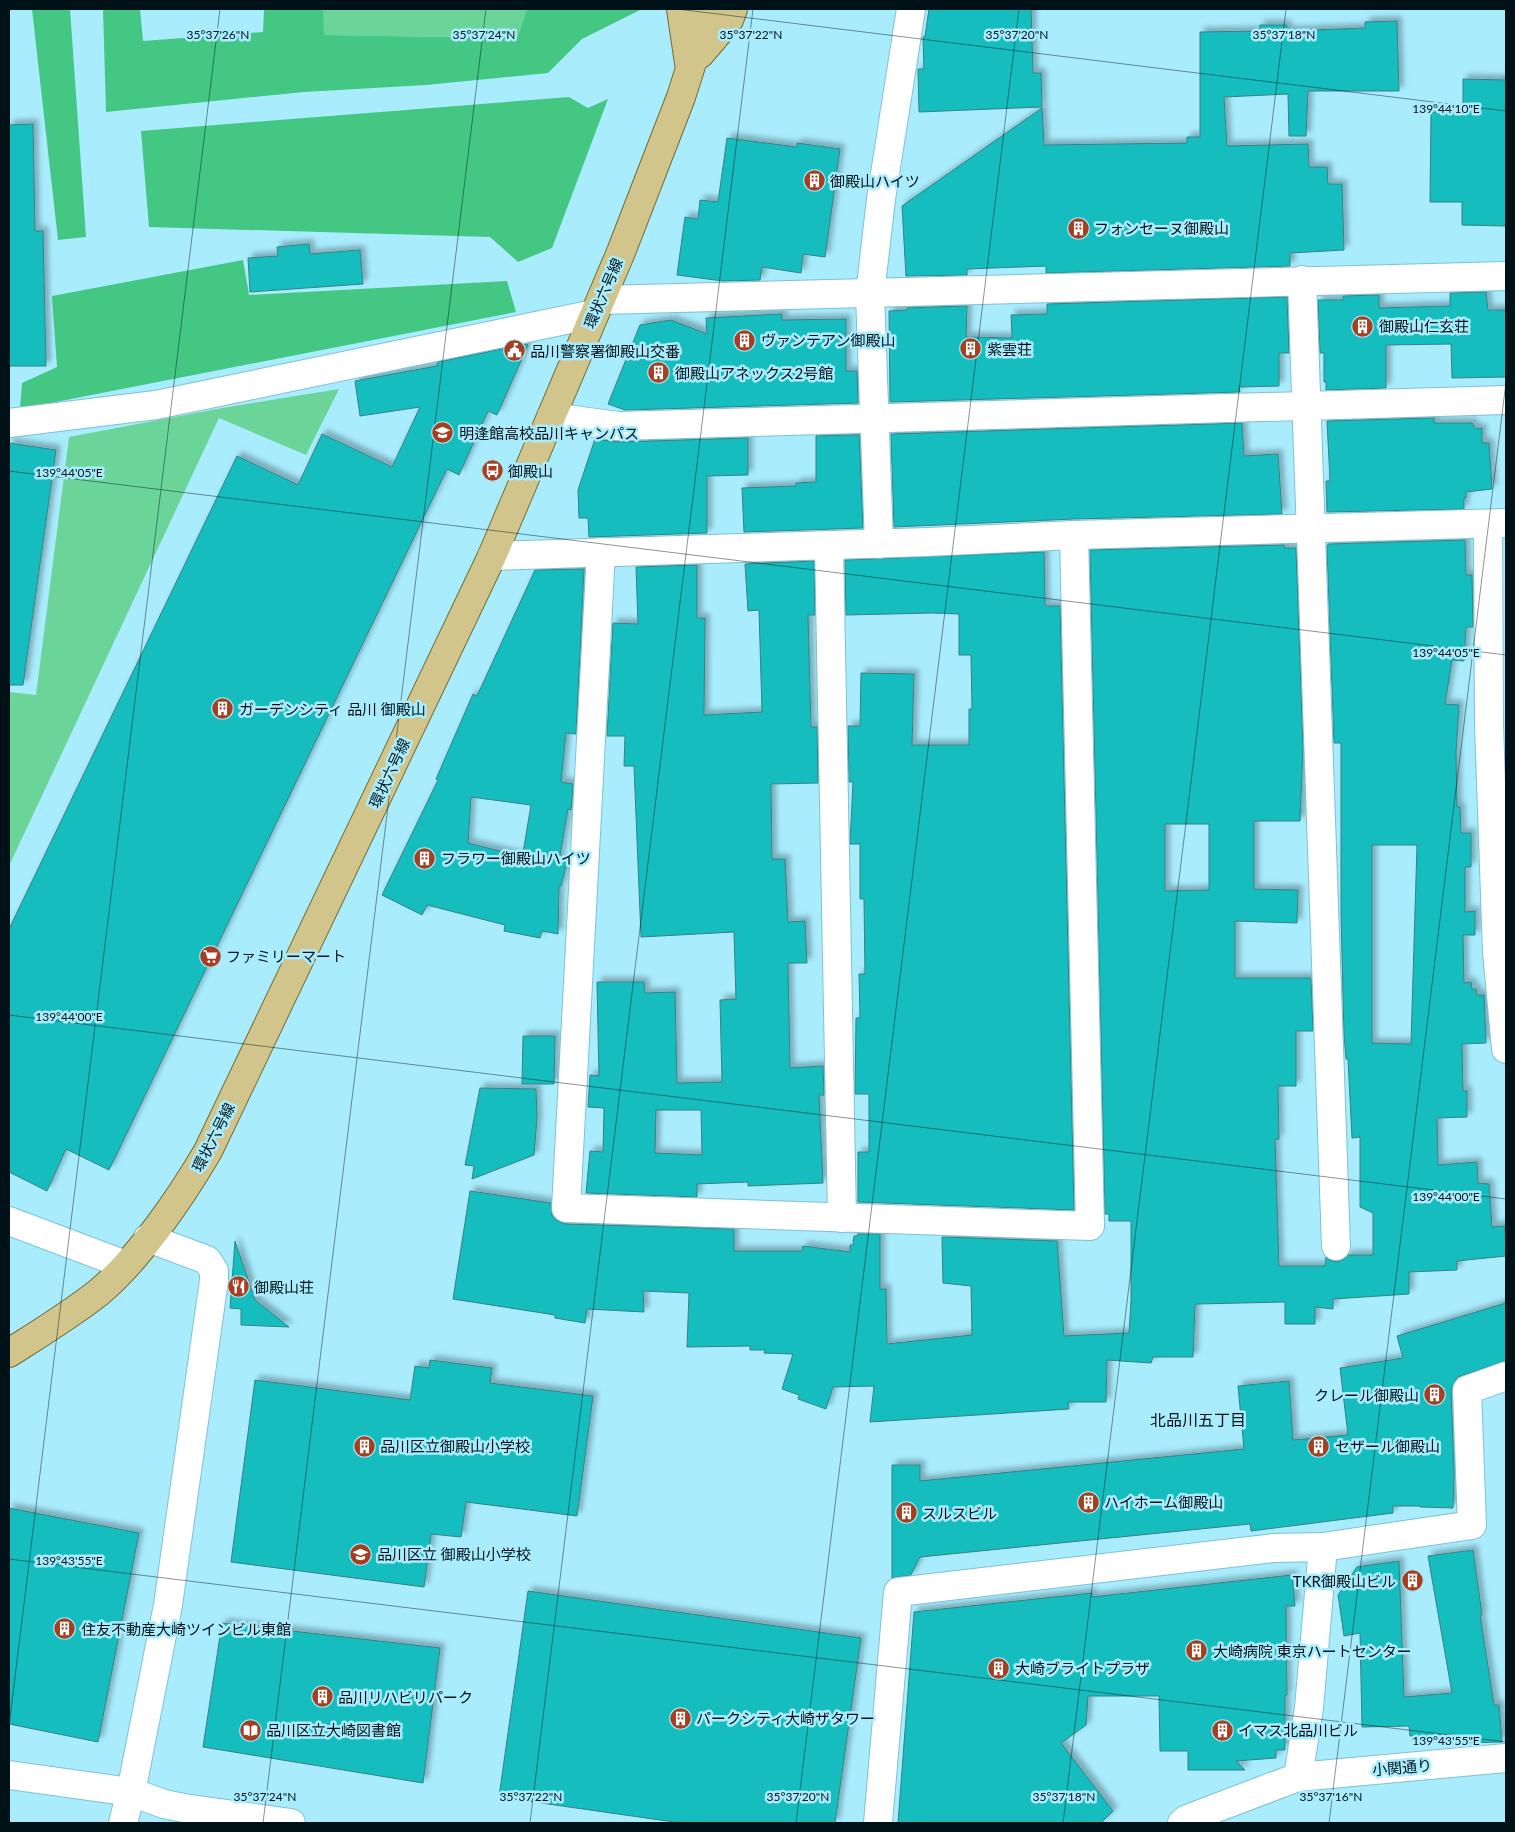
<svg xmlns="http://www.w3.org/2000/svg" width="1515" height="1832" font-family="Lato,'Noto Sans JP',sans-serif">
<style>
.green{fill:#6bd599}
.forest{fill:#43c783}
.building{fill:#13bdbf;stroke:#398182;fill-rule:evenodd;filter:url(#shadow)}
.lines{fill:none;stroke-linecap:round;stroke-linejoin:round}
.minor-casing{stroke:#7fc1d3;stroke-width:30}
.tertiary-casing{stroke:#7fc1d3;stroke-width:30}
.primary-casing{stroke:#746d31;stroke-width:30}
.minor{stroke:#fff;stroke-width:28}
.tertiary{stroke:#fff;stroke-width:28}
.primary{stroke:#d1c58c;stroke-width:28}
.ticks{fill:none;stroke:#001218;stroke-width:1;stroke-opacity:0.45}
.labels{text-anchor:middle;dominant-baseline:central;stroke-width:5;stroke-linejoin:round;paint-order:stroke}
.poi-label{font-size:15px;fill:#001218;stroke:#a9ecfe;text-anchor:start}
.street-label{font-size:15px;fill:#001218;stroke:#a9ecfe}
.neighbourhood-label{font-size:16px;fill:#001218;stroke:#a9ecfe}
.ticks-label{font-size:12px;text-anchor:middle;fill:#001218;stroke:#a9ecfe;stroke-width:5;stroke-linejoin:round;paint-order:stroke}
</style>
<defs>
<filter id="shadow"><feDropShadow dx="4.5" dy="-4.5" stdDeviation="2.5" flood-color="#0004"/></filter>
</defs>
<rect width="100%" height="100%" fill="#a9ecfe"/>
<g class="green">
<polygon points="323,9 527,9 517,38 323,35"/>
<polygon points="339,389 306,455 219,418 9,866 9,692 36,695 69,437 222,408"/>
</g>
<g class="forest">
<polygon points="32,9 70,9 86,237 58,240"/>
<polygon points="103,9 140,9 143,41 263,32 264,9 323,9 324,35 517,38 527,9 642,9 582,39 548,73 426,85 304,92 106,112"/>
<polygon points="569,97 588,108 608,99 552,248 518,262 490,237 149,227 141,131"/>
<polygon points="243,260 249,295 507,281 516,312 20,409 22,383 57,367 52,296"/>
</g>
<g class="building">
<polygon points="929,9 1031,9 1033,73 1041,73 1042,107 919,112 918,69 924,69 923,37 925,36"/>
<polygon points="1397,21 1399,91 1308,91 1306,136 1289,136 1288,94 1224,97 1227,146 1308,144 1309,167 1327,167 1328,184 1342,184 1344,250 1290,253 1290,266 1046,273 1046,266 967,269 967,275 906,276 902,206 1042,108 1044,145 1187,143 1187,137 1200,137 1200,32 1260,31 1260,25 1287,25 1287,31 1365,28 1365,22"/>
<polygon points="1463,79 1506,80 1506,226 1462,225 1462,202 1430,202 1431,112 1463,112"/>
<polygon points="33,124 35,231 43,231 46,366 9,366 9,125"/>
<polygon points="727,138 797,147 797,143 840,149 825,257 803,254 801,273 762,267 760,280 723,281 677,275 685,217 698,219 700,200 718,202"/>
<polygon points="309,244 310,254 360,250 363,284 250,292 248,258 278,256 277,247"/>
<polygon points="1486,292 1488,310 1506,310 1506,377 1452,378 1451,344 1386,345 1386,388 1326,390 1326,382 1324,382 1324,353 1320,353 1318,300 1343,300 1343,296 1379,295 1379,308 1450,306 1450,293"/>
<polygon points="1287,297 1289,353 1279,353 1279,386 1239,387 1240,392 890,402 889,311 907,310 907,308 967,306 966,337 1012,338 1011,315 1047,314 1047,304"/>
<polygon points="782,314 782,320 846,319 846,371 857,371 858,403 625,410 608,404 640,325 671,320 707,334 706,318"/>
<polygon points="527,344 528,345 497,415 488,411 459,475 447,469 109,1170 66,1149 47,1191 9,1172 9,929 237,456 298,485 322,434 392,467 420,407 360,416 355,381 437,366 438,362"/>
<polygon points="1434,418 1434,423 1472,423 1476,429 1482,428 1482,443 1489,443 1492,489 1466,492 1466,498 1464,498 1464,509 1327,512 1326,481 1330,481 1327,421"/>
<polygon points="1242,423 1244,456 1278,454 1282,514 1074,519 894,527 891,434"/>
<polygon points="859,435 863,528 744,532 742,488 796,486 796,483 816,482 816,436"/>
<polygon points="748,438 748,475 707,476 707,533 589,537 588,518 579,518 578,490 595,439 618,442"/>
<polygon points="9,443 56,450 23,685 9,685"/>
<path d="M1465,540L1466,575H1472L1473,627H1466L1464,661L1452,660L1445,704L1459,705L1456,752L1457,807H1460L1461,833H1471V867H1465V912L1475,911V935H1463L1464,983L1471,982L1472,989H1476L1477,995H1484L1486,1043L1462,1044L1463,1091H1467V1117L1437,1118L1438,1165L1477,1162L1478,1183L1489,1184L1492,1227L1505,1226L1506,1256L1457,1261V1270L1409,1272V1294L1333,1299V1309L1315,1307V1324H1285V1302L1197,1304L1195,1305L1193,1357H1153L1151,1363L1107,1360L1106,1402H1068L1069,1409L870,1422L874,1386L833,1387L826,1409L798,1399L799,1395L782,1389L793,1354L764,1353L765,1350H750V1346L687,1347L689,1293L643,1291L644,1312L587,1309L585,1323L555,1318V1315L453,1299L470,1191L551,1203L552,1216L558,1221L565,1224L734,1229V1251H802L803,1246L850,1252V1245H853L854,1236H857L858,1234H880V1289H886L887,1344L972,1335L971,1286L943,1283L942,1237L1057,1241L1064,1336L1129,1333L1131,1300V1221H1109V1214H1105L1090,550L1284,545V548H1296L1303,748L1300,821H1254V889L1298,890L1297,923L1235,921V978H1311L1313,1031H1296V1086H1278L1279,1139H1275L1279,1266H1325L1326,1257L1329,1260L1337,1262L1344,1259L1348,1255H1373V1213L1360,1207V1137L1352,1138L1348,1059H1346L1344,1035L1341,913V743H1334L1327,548L1328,544ZM1165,824H1209V890L1165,891ZM1372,845H1417L1411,1044L1372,1043Z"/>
<polygon points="1044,552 1045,606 1060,606 1074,1210 858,1202 858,1152 869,1152 869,1094 855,1094 856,1018 860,1018 859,974 865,974 864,899 860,899 860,844 850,844 853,782 849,782 848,726 860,726 861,673 914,674 912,745 969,745 969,709 972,709 971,655 959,655 959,614 933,613 846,615 845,560"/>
<path d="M814,561L815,615H808L811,727H817L818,783L771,784L772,859H785L788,922L805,921L807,963H788L790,1068L823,1066L824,1095H819L823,1183L748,1186V1182L697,1184V1197L586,1193L590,1151L603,1152L604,1108L588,1107L590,1075L599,1076L597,982H644L645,993L675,992L677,1083L722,1082L720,1000L736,999L734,932L641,937L634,766H624L625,736H607L613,623L638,624L636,567L697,565V618H705L704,715L762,712L759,610L748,611L745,564ZM656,1110H701L702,1155L655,1153Z"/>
<path d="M584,569L576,734L566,733L561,782L573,784L571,810L568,809L559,861L567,862L561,886H559L558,934L542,931L540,938L504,931L505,925L427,905L422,915L382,895L438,780L436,779L473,694L477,696L535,570ZM471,797L531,805L523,853L520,852L519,856L468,843Z"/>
<polygon points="523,1036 555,1036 554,1084 522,1084"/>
<polygon points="480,1088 536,1089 537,1118 534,1155 472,1179 474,1166 465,1165"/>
<polygon points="235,1241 255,1300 289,1327 241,1325 241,1309 230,1308"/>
<polygon points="1506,1303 1506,1361 1457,1377 1451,1390 1454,1474 1453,1508 1420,1507 1420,1506 1393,1506 1393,1513 1251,1531 1250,1524 920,1557 911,1575 892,1578 892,1465 920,1465 920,1481 1244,1449 1238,1386 1289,1381 1293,1440 1348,1435 1340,1368 1403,1358 1397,1336"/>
<polygon points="430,1360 492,1368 490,1383 593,1396 577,1516 466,1502 461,1537 431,1534 424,1587 231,1562 255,1380 410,1400 415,1366 429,1368"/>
<polygon points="9,1508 139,1533 98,1742 9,1724"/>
<polygon points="1473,1550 1482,1615 1480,1615 1494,1705 1499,1705 1502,1742 1456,1743 1455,1734 1410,1736 1409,1726 1362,1727 1360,1633 1344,1636 1338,1595 1357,1567 1399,1561 1404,1697 1452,1693 1428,1556"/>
<polygon points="1292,1575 1295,1606 1286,1606 1287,1695 1285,1695 1285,1750 1276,1750 1276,1758 1236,1761 1245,1770 1188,1770 1188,1751 1160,1751 1159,1696 1088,1696 1086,1725 1061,1743 1113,1811 1101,1823 898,1823 914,1612 1092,1593 1092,1597"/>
<polygon points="528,1591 861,1638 835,1823 681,1823 499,1797"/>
<polygon points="222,1623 440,1648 423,1783 203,1747"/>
</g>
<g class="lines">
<defs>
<g id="minor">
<polyline points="1302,280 1336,1246"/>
<polyline points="601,300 1506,276"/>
<polyline points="551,417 618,426 1506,400"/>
<polyline points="9,423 156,405 594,314"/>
<polyline points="1488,524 1489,725 1497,952 1506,1049"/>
<polyline points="879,544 870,294 881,199 911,9"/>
<polyline points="829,545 842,1218"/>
<polyline points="601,552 566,1208 1090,1226 1074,535"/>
<polyline points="492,556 928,542 1074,535 1506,523"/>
<polyline points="9,1221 126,1265"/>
<polyline points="9,1775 131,1792 123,1823"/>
<polyline points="878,1823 898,1592 1274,1548 1323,1547 1472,1525 1467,1390 1506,1376"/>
<polyline points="1182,1823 1187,1819 1298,1777 1309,1708 1323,1547"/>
</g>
<g id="tertiary">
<polyline points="148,1238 207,1260 214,1271 214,1280 168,1605 131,1792 164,1804 184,1808 291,1823"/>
<polyline points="1298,1777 1506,1758"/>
</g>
<g id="primary">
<polyline points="681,9 689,63"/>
<polyline points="700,54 729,20 733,9"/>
<path d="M9,1353C39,1334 70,1315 98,1293C139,1259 181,1197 208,1151L492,556L621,252L681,97L709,9"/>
</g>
</defs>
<use href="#minor" class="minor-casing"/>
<use href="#tertiary" class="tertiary-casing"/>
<use href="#primary" class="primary-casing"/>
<use href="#minor" class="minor"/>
<use href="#tertiary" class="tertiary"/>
<use href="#primary" class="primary"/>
</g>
<path class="ticks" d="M677,9L1506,111M9,471L1506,655M9,1015L1506,1199M9,1559L1506,1742M9,1726L220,9M263,1823L486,9M530,1823L753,9M796,1823L1019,9M1063,1823L1286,9M1329,1823L1506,382"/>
<defs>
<symbol id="building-disc" viewBox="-11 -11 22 22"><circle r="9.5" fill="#a63e1f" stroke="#a9ecfe"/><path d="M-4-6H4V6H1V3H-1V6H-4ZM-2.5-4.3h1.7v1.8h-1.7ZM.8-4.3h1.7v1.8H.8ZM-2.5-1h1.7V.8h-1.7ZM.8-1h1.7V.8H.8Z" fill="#fff"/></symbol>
<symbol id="civic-disc" viewBox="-11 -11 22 22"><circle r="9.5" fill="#a63e1f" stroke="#a9ecfe"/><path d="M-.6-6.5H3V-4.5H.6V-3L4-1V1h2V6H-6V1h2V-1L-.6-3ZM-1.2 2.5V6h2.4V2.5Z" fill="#fff"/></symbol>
<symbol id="school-disc" viewBox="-11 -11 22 22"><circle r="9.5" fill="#a63e1f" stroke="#a9ecfe"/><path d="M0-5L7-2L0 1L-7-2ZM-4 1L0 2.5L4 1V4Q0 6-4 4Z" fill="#fff"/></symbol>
<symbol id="bus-disc" viewBox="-11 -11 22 22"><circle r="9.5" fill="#a63e1f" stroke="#a9ecfe"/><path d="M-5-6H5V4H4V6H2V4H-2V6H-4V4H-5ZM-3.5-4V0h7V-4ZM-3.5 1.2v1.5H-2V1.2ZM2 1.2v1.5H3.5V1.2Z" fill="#fff"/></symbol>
<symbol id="supermarket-disc" viewBox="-11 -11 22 22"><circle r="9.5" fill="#a63e1f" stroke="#a9ecfe"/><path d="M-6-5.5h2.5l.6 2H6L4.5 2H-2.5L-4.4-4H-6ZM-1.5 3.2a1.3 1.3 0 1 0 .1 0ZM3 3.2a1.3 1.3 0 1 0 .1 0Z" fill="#fff"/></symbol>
<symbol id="restaurant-disc" viewBox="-11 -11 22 22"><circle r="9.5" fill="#a63e1f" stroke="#a9ecfe"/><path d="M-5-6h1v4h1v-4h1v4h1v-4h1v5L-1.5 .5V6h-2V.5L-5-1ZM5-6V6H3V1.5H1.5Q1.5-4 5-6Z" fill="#fff"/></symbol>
<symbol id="library-disc" viewBox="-11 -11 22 22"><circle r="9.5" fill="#a63e1f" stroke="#a9ecfe"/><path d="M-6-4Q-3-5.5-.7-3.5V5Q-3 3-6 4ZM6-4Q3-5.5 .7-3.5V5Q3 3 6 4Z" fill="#fff"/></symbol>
</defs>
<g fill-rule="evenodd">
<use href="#building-disc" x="802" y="168" width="25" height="25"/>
<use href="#building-disc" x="1066" y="216" width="25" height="25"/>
<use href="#building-disc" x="1350" y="314" width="25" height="25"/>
<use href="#building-disc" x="732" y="328" width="25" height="25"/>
<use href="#building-disc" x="958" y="336" width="25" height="25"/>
<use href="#civic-disc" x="502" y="338" width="25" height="25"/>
<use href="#building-disc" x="646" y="360" width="25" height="25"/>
<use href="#school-disc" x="430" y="420" width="25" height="25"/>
<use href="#bus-disc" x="480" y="458" width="25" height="25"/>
<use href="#building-disc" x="210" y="696" width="25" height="25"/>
<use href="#building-disc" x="412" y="846" width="25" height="25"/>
<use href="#supermarket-disc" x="198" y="944" width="25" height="25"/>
<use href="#restaurant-disc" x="226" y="1274" width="25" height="25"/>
<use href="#building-disc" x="1422" y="1382" width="25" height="25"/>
<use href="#building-disc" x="352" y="1434" width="25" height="25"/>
<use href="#building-disc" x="1306" y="1434" width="25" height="25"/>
<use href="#building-disc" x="1076" y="1490" width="25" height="25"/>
<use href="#building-disc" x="894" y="1500" width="25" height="25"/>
<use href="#school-disc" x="348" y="1542" width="25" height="25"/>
<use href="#building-disc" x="1400" y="1568" width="25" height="25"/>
<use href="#building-disc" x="52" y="1616" width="25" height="25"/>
<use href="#building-disc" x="1184" y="1638" width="25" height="25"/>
<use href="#building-disc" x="986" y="1656" width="25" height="25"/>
<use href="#building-disc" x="310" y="1684" width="25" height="25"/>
<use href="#building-disc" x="668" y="1706" width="25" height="25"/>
<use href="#library-disc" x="238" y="1718" width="25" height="25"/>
<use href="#building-disc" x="1210" y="1718" width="25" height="25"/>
</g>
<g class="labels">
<g class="poi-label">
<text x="830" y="181">御殿山ハイツ</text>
<text x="1094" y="228">フォンセーヌ御殿山</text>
<text x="1379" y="326">御殿山仁玄荘</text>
<text x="761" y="340">ヴァンテアン御殿山</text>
<text x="987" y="349">紫雲荘</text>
<text x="530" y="351">品川警察署御殿山交番</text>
<text x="675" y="373">御殿山アネックス2号館</text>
<text x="459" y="433">明逢館高校品川キャンパス</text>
<text x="508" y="471">御殿山</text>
<text x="239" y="709">ガーデンシティ 品川 御殿山</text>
<text x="441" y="858">フラワー御殿山ハイツ</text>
<text x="226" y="956">ファミリーマート</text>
<text x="254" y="1287">御殿山荘</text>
<text x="1419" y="1395" text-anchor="end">クレール御殿山</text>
<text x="380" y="1446">品川区立御殿山小学校</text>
<text x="1335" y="1446">セザール御殿山</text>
<text x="1104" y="1502">ハイホーム御殿山</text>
<text x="922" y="1513">スルスビル</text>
<text x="377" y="1554">品川区立 御殿山小学校</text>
<text x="1396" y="1581" text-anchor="end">TKR御殿山ビル</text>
<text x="81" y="1629">住友不動産大崎ツインビル東館</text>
<text x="1213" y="1651">大崎病院 東京ハートセンター</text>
<text x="1015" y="1668">大崎ブライトプラザ</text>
<text x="338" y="1697">品川リハビリパーク</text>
<text x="696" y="1718">パークシティ大崎ザタワー</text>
<text x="266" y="1730">品川区立大崎図書館</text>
<text x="1238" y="1730">イマス北品川ビル</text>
</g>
<g class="street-label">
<text transform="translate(603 293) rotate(-67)">環状六号線</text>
<text transform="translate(389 773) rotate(-65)">環状六号線</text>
<text transform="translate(213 1137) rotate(-63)">環状六号線</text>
<text transform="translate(1402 1767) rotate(-5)">小関通り</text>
</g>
<g class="neighbourhood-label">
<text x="1198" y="1419">北品川五丁目</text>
</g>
</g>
<g class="ticks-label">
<text x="218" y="39">35°37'26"N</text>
<text x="484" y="39">35°37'24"N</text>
<text x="751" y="39">35°37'22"N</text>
<text x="1017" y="39">35°37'20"N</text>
<text x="1284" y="39">35°37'18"N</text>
<text x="1446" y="113">139°44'10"E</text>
<text x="69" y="477">139°44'05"E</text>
<text x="1446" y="657">139°44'05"E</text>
<text x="69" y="1021">139°44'00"E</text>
<text x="1446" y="1201">139°44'00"E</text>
<text x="69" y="1565">139°43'55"E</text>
<text x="1446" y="1745">139°43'55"E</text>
<text x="265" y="1801">35°37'24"N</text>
<text x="531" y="1801">35°37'22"N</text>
<text x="798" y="1801">35°37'20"N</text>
<text x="1064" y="1801">35°37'18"N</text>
<text x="1331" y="1801">35°37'16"N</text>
</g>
<rect width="1515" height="1832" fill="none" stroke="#001218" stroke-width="20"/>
</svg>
